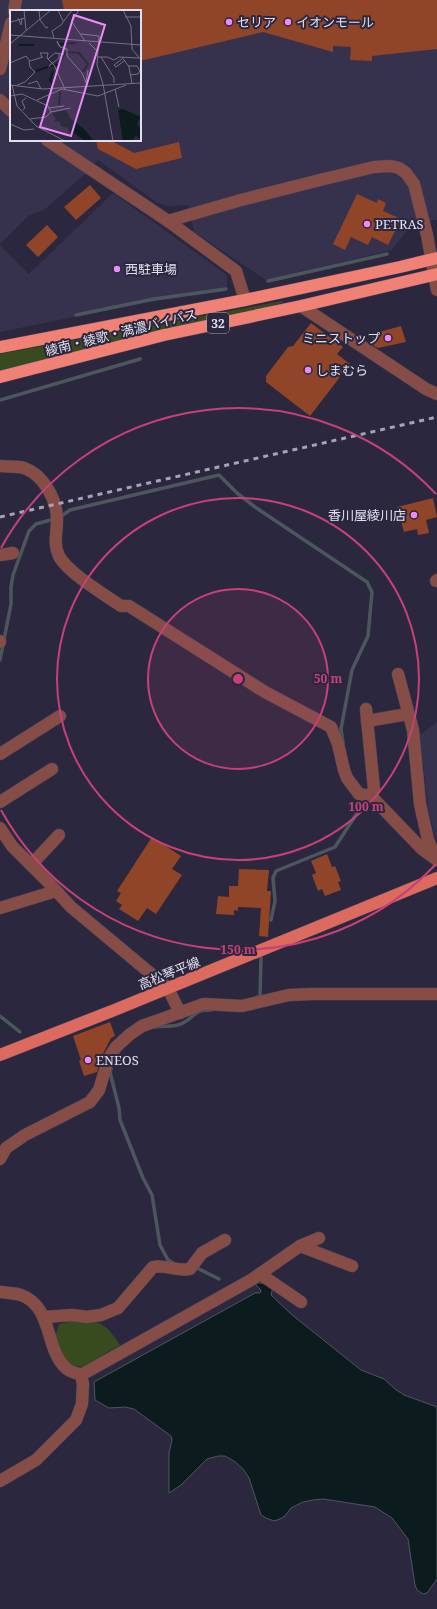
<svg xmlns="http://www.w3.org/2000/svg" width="437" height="1609" font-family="'Noto Serif','Noto Sans JP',serif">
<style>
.built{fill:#36314d;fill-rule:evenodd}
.green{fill:#384b1f}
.water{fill:#0c1c1e;stroke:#4c575d}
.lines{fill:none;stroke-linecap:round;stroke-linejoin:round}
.stream{stroke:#4c575d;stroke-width:3.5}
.building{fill:#904428}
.minor-casing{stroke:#48455a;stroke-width:13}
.major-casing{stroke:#48455a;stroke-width:13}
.highway-casing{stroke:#48455a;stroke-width:13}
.minor{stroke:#854d46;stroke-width:12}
.major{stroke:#dd6a5e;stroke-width:12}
.highway{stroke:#f08174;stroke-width:12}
.rail{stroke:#a5a3b5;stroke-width:3;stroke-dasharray:5 5;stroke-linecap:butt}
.ring{fill:none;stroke:#c84079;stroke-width:2}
.poi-dot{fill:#ec8cfb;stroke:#2b273e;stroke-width:1.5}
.labels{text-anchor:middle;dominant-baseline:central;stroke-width:4;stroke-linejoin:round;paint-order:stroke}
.shield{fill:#2b273e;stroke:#aba8bb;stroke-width:1}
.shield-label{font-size:12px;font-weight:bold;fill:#e2e0f0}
.poi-label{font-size:13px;fill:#e2e0f0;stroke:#2b273e;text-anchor:start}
.street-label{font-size:13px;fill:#e2e0f0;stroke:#2b273e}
.inset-river{fill:none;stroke:#0c1c1e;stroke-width:2}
.inset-road{fill:none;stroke:#747185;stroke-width:1}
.view{fill:#ec8cfb;fill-opacity:0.15;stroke:#ec8cfb;stroke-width:2}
.inset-edge{fill:none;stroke:#e2e0f0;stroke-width:2}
.centre{fill:#c84079;stroke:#2b273e;stroke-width:2}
.ring-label{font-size:12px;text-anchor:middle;font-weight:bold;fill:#c84079;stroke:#2b273e;stroke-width:4;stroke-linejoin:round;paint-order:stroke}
</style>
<rect width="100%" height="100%" fill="#2b273e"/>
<g class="built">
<path d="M0,0H437V220L413,223L392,250L266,280L194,232L188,205L167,206L156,202L98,160L84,175L44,210L29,215L0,244ZM11,11H140V140H11Z"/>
<polygon points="113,193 227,275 227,291 149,302 0,332 0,245 29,274"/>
<polygon points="437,722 437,840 435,837 428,808 420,735"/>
</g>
<g class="green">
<polygon points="282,301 283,303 161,330 0,371 0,354"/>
<path d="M78,1320C103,1321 106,1325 120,1345L82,1367L70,1365L62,1357L55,1337L59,1324Z"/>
</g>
<polygon class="water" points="256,1283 265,1283 273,1287 271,1295 291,1314 361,1370 384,1379 395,1389 404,1395 437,1407 437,1579 427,1593 423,1594 417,1590 415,1585 408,1539 392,1518 375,1507 323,1499 313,1500 303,1502 291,1508 285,1516 280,1519 274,1521 266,1518 261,1515 249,1478 243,1469 234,1461 225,1456 218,1456 207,1459 181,1485 169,1493 169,1453 172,1440 171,1436 134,1409 125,1407 109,1408 95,1400 94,1382 255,1293 260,1293 261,1290 256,1285"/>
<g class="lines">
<g class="stream">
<polyline points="268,281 387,254"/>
<polyline points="76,315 154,299 226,289"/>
<polyline points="0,400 140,359"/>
<polyline points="60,517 70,510 219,475 237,493 255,507 367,582 372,592 368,636 352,670 341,729 343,743"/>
<polyline points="0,660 11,604 11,587 13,575 29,531 36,524 54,519"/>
<polyline points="271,920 275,901 273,878 276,871 335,847 365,801"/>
<polyline points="257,997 260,997 261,957"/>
<polyline points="0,1016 20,1032"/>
<path d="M155,1027C164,1025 175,1028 183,1023C197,1016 192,1010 211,1010"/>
<polyline points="111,1069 110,1072 119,1108 120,1120 143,1178 152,1195 160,1245 168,1260 175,1264"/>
<polyline points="199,1269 219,1279"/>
</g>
</g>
<g class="building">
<polygon points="62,0 437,0 437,49 372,56 372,61 350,60 351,47 333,46 333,52 263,32 140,61 140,11 64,11"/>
<polygon points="96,140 110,140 134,153 179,142 182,158 136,169 98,149"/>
<polygon points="90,185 101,198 76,220 64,207"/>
<polygon points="357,194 377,203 378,199 386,203 383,211 401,219 388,245 372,237 368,245 351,237 345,250 333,244"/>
<polygon points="47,225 58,237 38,257 26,245"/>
<polygon points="311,323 343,347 337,354 350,364 310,416 266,382 266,376 288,347 293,346"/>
<polygon points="401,326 406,342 378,348 374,346 372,334"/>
<polygon points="433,498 437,517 426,520 429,533 418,535 417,529 404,532 397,507"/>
<polygon points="152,837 181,856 172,869 182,875 156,914 147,908 138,921 119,909 122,905 116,901 121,893 117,891"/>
<polygon points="327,854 332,867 335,866 341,881 338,882 341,890 325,896 322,889 318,891 312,875 316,873 311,861"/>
<polygon points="239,869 269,870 267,891 271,891 268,937 259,936 261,908 238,907 238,911 234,910 234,915 216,914 218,896 229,897 229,886 238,886"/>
<polygon points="110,1022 115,1036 111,1038 101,1058 97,1072 84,1076 79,1061 81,1060 73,1036"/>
</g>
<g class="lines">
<defs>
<g id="minor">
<polyline points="14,11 16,0"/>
<polyline points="0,69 11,23"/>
<polyline points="0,100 11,111"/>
<polyline points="47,140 168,221 236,271 245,300"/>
<polyline points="168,221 241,200 316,181 374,167 391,166 399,168 406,173 414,184 427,235 437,290"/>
<polyline points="301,306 426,389 437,394"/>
<path d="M0,466C7,467 18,466 24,468C44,475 57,500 57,520C57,533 53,544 59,556C67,572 105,595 121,606H129L265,692L331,727L338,744L344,770L347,778L359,794L371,796L422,849L437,860"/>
<polyline points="0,555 13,553"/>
<polyline points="436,581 437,580"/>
<polyline points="0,641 0,642"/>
<polyline points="398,674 413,730 420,804 428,840 436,858"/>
<polyline points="366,709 374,789 371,796"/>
<polyline points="367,721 408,714"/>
<polyline points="0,754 60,716"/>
<polyline points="0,802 52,769"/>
<polyline points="0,828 12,846 49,883 71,907 168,988 180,1013"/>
<polyline points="31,865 59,835"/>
<polyline points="0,908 56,891"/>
<polyline points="0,1159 6,1148 25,1135 90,1102 99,1090 108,1060 116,1047 129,1035 142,1026 204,1004 242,1006 289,995 312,994 437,994"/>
<polyline points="300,1246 352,1266"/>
<polyline points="260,1274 301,1302"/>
<path d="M0,1292C7,1293 15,1293 21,1295C54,1307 44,1350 67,1369C71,1372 77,1373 81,1375"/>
<path d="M44,1317L72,1315L87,1317L101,1315L118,1308L153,1267C166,1264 177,1272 190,1269L202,1253L225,1240"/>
<polyline points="0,1481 36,1460 76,1420 82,1404 83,1384 81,1375 251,1280 300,1246 319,1238"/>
</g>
<polyline id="major" points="0,1055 117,1009 437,878"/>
<g id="highway">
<polyline points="0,347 245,300 400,267 437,258"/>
<polyline points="0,377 164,335 301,306 437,274"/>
</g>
</defs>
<use href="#minor" class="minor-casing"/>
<use href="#major" class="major-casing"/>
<use href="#highway" class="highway-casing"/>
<use href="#minor" class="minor"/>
<use href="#major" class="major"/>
<use href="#highway" class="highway"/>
<polyline class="rail" points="0,517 437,417"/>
</g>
<circle cx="238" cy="679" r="90" fill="#c84079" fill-opacity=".12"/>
<g class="ring">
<circle cx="238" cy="679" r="90"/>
<circle cx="238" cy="679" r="181"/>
<path d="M436 864A271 271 0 0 1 1 810M1 548A271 271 0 0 1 436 494"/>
</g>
<g class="poi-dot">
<circle cx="229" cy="22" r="4"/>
<circle cx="288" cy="22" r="4"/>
<circle cx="367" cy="224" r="4"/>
<circle cx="117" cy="269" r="4"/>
<circle cx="388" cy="338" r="4"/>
<circle cx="308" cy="370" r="4"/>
<circle cx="414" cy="515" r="4"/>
<circle cx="88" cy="1060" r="4"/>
</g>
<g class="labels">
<rect class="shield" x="207" y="313" width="22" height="20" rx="3"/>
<g class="shield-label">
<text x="218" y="323">32</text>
</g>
<g class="poi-label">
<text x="237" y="22">セリア</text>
<text x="296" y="22">イオンモール</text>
<text x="375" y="224">PETRAS</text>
<text x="125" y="269">西駐車場</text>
<text x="380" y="338" text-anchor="end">ミニストップ</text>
<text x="316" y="370">しまむら</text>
<text x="406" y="515" text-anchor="end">香川屋綾川店</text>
<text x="96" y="1060">ENEOS</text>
</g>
<g class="street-label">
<text transform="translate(121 332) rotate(-14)">綾南・綾歌・満濃バイパス</text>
<text transform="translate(169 973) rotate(-22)">高松琴平線</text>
</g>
</g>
<g transform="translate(10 10)">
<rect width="131" height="131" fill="#2b273e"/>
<path d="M113,99L131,107L127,113L131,120V130L126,125L122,131H113L108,100ZM56,100L60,108L74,119L84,131H75L64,123L60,125L58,118L51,116L49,111L44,112L46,109L42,103Z" fill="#0c1c1e"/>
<path class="inset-river" d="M50,34L66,33M9,35H24M41,56L48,55L56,42L69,43L78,54L73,62M26,61L38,57M43,61L40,70L44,77M49,95L50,81"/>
<path class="inset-road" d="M14,0L16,20M29,0L30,10L36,18L38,17M48,0L53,11M69,0L62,12L75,31M113,0L121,16L122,39L131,50M115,7H131M8,8L11,15L12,8M1,12L15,8M71,24L89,26L87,55L93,74M0,25L131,35M44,28L42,21L51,15L62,0M47,32L50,37L47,31M79,33L88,42M0,34L41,0M50,37L57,39V46L72,63L77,75M32,47L30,43H38L37,48L44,55L55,79M87,47H97L104,50L109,47L129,48M91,47L104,68V73M112,47L119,57L122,73M38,49L45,43L54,44M112,49L104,55L106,57L114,51M0,53L16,46L20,51L33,47M39,56L49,48V44M118,56H127L130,61L128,64L120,65M76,72L78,60M18,74L27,71L31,79M93,74L103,131M0,75L33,79L131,73M2,75L7,96L26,116L55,131M7,75L15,72L25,62L20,57L19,51M105,79L109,97M0,86L12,84L38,96L41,102M27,90L52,79L88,86L116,75M39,98L54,96M13,100L15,98L12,91L16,88M20,109L36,107L41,102L60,98M0,114L14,120L24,119"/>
<path class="view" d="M64,5L95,15L61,126L30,117Z"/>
<rect width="131" height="131" class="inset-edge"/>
</g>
<circle cx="238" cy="679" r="6" class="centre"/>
<g class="ring-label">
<text x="328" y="683">50 m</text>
<text x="366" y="811">100 m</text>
<text x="238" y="954">150 m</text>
</g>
</svg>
